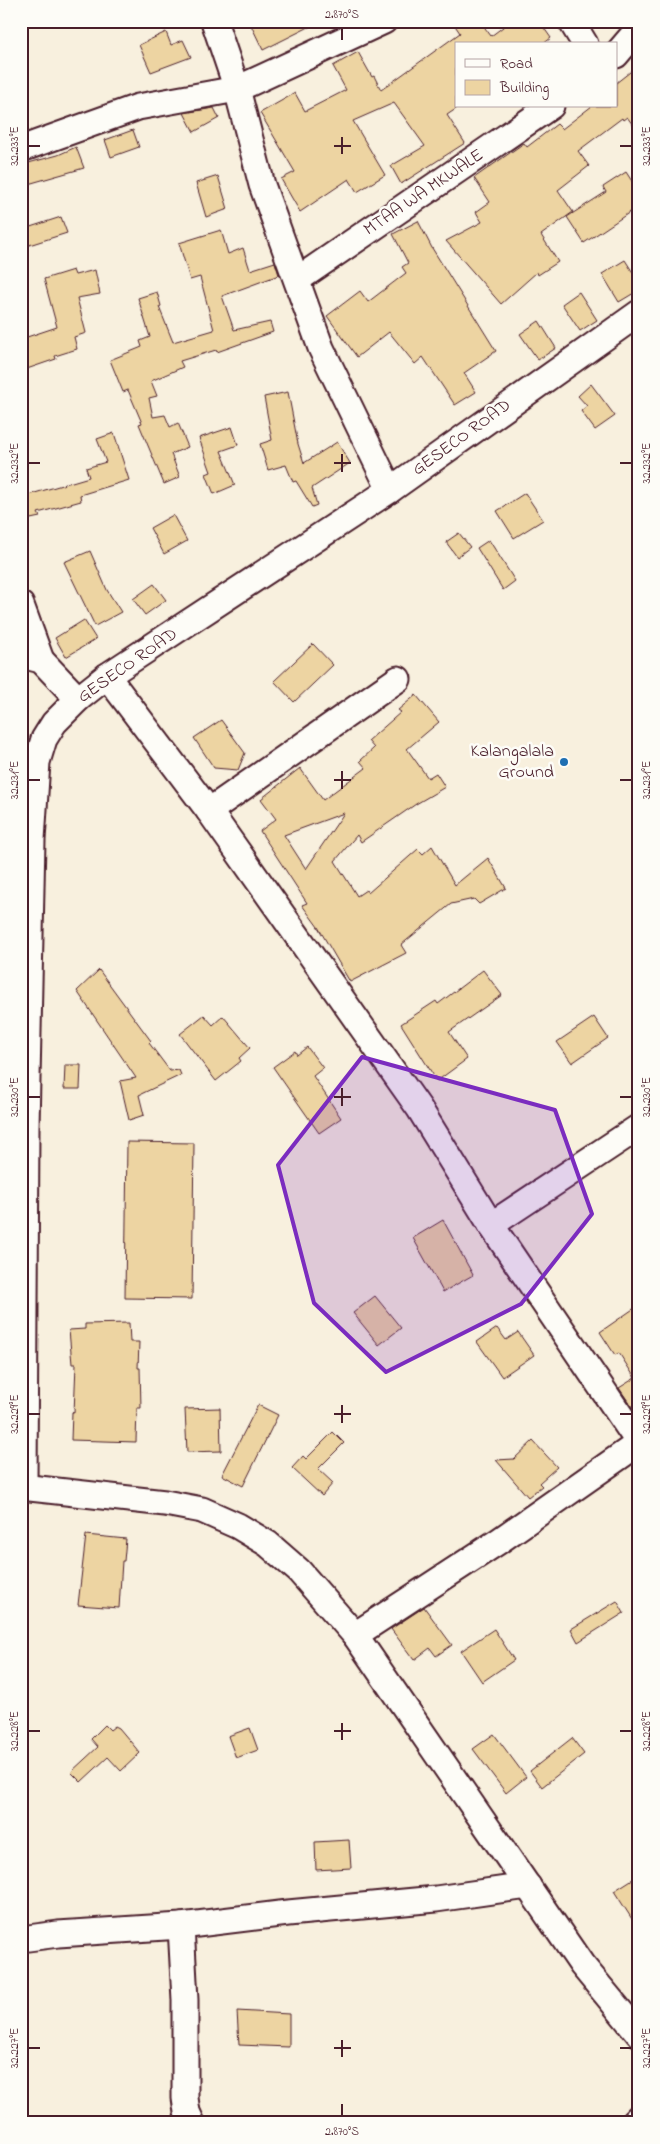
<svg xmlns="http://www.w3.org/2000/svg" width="660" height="2144" font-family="'Indie Flower',sans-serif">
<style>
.building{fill:#edd4a2;stroke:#4a1f2b;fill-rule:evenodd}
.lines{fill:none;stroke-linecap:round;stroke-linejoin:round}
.minor-casing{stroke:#4a1f2b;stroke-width:29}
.minor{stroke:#fdfcf7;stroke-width:25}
.marked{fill:#7b2cbf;fill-opacity:0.2;stroke:#7b2cbf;stroke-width:4;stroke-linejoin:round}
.ticks{fill:none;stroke:#4a1f2b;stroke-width:2}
.poi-dot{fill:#1f6fb2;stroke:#fdfcf7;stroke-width:2}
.labels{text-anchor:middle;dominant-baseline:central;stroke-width:5;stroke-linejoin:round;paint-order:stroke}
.street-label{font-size:18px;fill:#4a1f2b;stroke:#fdfcf7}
.poi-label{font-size:18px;fill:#4a1f2b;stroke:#fdfcf7;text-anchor:end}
.neatline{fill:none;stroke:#4a1f2b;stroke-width:2}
.ticks-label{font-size:12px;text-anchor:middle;fill:#4a1f2b}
</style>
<rect width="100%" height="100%" fill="#f8f0de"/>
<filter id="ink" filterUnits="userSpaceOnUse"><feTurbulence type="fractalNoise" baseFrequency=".02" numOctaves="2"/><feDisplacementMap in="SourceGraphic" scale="10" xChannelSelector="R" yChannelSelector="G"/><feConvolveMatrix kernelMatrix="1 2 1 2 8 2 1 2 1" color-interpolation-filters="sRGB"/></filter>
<g filter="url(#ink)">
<g class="building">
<polygon points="249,21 321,21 263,50"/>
<polygon points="452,21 480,21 491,36 511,21 539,21 551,38 543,44 456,44 456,109 447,115 465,143 401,184 391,166 425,146 394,103 353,121 385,175 357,192 349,179 300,212 281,179 295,172 260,113 295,93 305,111 346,90 333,66 358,52 372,77 374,76 381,90 460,33"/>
<polygon points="166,32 171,45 183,40 191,57 151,72 139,45"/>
<polygon points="639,65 639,133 627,117 623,120 622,118 578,151 589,166 558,190 573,212 541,235 558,262 538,275 537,272 501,304 446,241 482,222 476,212 490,202 474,178 524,143 527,147 557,124 562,129 592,106 616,106 616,83"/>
<polygon points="214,108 219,118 194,132 184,113"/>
<polygon points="133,130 139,147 111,157 105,140"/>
<polygon points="76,147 84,168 21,186 21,165 58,155"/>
<polygon points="626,172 639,192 639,206 584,243 567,217 606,192 603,187"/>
<polygon points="218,176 228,209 206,217 196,183"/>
<polygon points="61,217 67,233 26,246 21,230"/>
<polygon points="418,221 432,248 496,351 464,373 476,392 455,405 423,357 415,364 389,332 357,357 327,316 360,291 368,302 406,273 402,267 408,263 393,234"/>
<polygon points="221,230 228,254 243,248 250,270 275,262 279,275 222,296 234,330 270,322 273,332 217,352 216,350 180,361 183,367 151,381 157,396 149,398 153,417 165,415 170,427 178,423 188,447 171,454 180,477 164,484 139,424 142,423 128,390 123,392 110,360 142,347 140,341 150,337 138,298 157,292 161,306 159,307 173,342 214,330 200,277 190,280 179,243"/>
<polygon points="625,260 639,282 639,290 619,302 602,274"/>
<polygon points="73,270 75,275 95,270 100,294 77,298 86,333 74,337 77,349 55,356 56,359 21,371 21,339 57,327 44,279"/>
<polygon points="579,292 597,320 580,331 562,304"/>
<polygon points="539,321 556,348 538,360 520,334"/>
<polygon points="591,384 615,416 595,430 581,411 587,406 578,396"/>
<polygon points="288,392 298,444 304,463 337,442 350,463 312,488 317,505 312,507 296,481 293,482 286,465 268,470 260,444 272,440 264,397"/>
<polygon points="232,427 238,445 221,451 235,485 214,494 206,474 211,472 199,438"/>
<polygon points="114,433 129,480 80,495 81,501 38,513 40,517 21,521 21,484 28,495 89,477 86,468 106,462 97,439"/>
<polygon points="525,493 543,520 514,538 497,511"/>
<polygon points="173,515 187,541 164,554 150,528"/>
<polygon points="459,533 470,547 457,557 446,542"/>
<polygon points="489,540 515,581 503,590 477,548"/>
<polygon points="90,551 107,590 121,612 95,626 64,562"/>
<polygon points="154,584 166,600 145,615 133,599"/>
<polygon points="84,620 96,639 66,657 55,638"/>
<polygon points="313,644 333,665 294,702 274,681"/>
<path d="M416,695L439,722L407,749L428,778L436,773L445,787L416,804L361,842L357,835L335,861L357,896L366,890L368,893L418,849L423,854L432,846L455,885L488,858L506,888L479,904L474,899L451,904L401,945L406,953L350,982L318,927L302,905L307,903L260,831L276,819L261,799L300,768L323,800L366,768L360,761L374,748L368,741L401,712L398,710ZM344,813L306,869L284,835Z"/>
<polygon points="221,720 245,753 238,770 214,768 194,738"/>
<polygon points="99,970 151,1041 149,1043 170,1071 179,1070 181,1075 139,1095 144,1115 129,1120 120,1081 136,1078 77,991"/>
<polygon points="483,970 502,995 449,1032 467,1059 437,1081 401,1024 436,1001 438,1004"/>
<polygon points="204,1015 213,1025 223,1016 250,1048 239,1058 241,1061 216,1081 180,1034"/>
<polygon points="594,1017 608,1038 572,1063 557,1042"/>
<polygon points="307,1047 323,1068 313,1076 341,1118 319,1133 273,1067 295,1051 297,1055"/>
<polygon points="65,1065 81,1065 80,1089 64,1089"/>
<polygon points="127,1142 194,1143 192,1299 125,1298"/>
<polygon points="443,1220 473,1275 443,1292 413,1238"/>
<polygon points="375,1296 401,1328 379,1345 353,1313"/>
<polygon points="639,1305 639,1417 619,1388 635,1378 619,1353 615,1355 600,1332"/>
<polygon points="129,1323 130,1342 139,1342 138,1368 140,1368 141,1408 137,1408 136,1442 71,1440 72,1412 74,1413 76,1364 72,1364 69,1330 85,1329 85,1324"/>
<polygon points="497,1328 506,1340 518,1332 534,1355 502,1377 477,1342"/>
<polygon points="258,1405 278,1415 243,1486 222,1475"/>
<polygon points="220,1408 221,1451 187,1452 185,1409"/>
<polygon points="333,1432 344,1443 318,1469 333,1483 322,1496 292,1468 303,1456 306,1459"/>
<polygon points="533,1441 557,1467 539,1483 542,1486 528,1497 496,1460 514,1459"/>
<polygon points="86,1535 126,1539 124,1561 122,1561 119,1608 78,1605"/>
<polygon points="617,1601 624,1613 578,1642 571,1629"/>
<polygon points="424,1607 452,1645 436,1656 430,1648 414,1660 391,1629"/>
<polygon points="494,1629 514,1660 482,1682 461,1651"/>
<polygon points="105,1725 110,1730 115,1726 119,1728 140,1753 121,1771 108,1757 81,1782 71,1772 98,1747 91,1739"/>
<polygon points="250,1728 258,1750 236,1758 228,1736"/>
<polygon points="494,1734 526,1777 506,1793 473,1749"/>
<polygon points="572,1738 584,1754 542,1787 530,1771"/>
<polygon points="349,1840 351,1868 316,1870 315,1842"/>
<polygon points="639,1875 639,1930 614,1891"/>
<polygon points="237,2011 289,2014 289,2047 239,2045"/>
</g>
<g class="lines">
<defs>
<g id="minor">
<polyline points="214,21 237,89 262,185 321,348 390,490"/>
<polyline points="571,21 585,44"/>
<polyline points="616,55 639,28"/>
<polyline points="21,149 138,107 237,89 384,21"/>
<polyline points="297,280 551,106"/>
<polyline points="21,605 41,660"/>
<polyline points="21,655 41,660 78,699"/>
<polyline points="107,676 209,811 419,1108 491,1225 639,1443"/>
<polyline points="209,811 398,679"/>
<polyline points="491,1225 639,1127"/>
<polyline points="24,1486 26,1127 32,840 37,762 44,739 54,723 78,699 107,676 390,490 639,313"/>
<polyline points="21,1487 165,1503 202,1510 238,1526 268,1544 299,1571 355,1635 582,1965 639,2034"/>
<polyline points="355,1635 499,1541 639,1443"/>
<polyline points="181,1926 185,2000 185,2098 187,2112 192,2123"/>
<polyline points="21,1939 58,1934 181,1926 288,1913 436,1899 528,1886"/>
<polyline points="633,2123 639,2117"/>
</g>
</defs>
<use href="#minor" class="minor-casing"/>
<use href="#minor" class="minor"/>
</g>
</g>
<path class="marked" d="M362,1057L555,1110L592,1214L521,1304L386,1372L314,1303L278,1165Z"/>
<path class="ticks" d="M342,28V40M342,137V154M28,146H40M334,146H351M620,146H632M342,454V472M28,463H40M334,463H351M620,463H632M342,771V789M28,780H40M334,780H351M620,780H632M342,1088V1106M28,1097H40M334,1097H351M620,1097H632M342,1405V1423M28,1414H40M334,1414H351M620,1414H632M342,1723V1740M28,1731H40M334,1731H351M620,1731H632M342,2040V2057M28,2048H40M334,2048H351M620,2048H632M342,2104V2116"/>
<circle class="poi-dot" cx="564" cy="762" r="5"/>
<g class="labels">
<g class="street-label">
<text transform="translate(424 193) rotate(-34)">MTAA WA MKWALE</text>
<text transform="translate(462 438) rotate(-36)">GESECO ROAD</text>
<text transform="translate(128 666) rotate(-35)">GESECO ROAD</text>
</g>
<g class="poi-label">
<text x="554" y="752">Kalangalala<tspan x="554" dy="21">Ground</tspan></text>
</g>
</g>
<rect width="660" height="2144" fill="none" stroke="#fdfcf7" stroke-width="55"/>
<rect x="455" y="42" width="162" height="65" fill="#fdfcf7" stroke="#b5a4a5"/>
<rect x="465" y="59" width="25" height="8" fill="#fdfcf7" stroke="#b5a4a5"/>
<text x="500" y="68" font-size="15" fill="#4a1f2b">Road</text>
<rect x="465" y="80" width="25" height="15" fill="#edd4a2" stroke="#b5a4a5"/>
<text x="500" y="92" font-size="15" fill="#4a1f2b">Building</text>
<rect x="28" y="28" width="604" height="2088" class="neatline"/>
<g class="ticks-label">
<text x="342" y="18">2.870°S</text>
<text transform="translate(646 146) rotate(-90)" y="4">32.233°E</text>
<text transform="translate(14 146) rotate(-90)" y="4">32.233°E</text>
<text transform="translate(646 463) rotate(-90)" y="4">32.232°E</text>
<text transform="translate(14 463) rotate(-90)" y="4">32.232°E</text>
<text transform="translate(14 780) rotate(-90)" y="4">32.231°E</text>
<text transform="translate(646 780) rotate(-90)" y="4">32.231°E</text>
<text transform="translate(14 1097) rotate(-90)" y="4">32.230°E</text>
<text transform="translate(646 1097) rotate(-90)" y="4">32.230°E</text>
<text transform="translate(14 1414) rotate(-90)" y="4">32.229°E</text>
<text transform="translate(646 1414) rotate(-90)" y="4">32.229°E</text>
<text transform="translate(14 1731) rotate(-90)" y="4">32.228°E</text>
<text transform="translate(646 1731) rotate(-90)" y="4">32.228°E</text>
<text transform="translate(14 2048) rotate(-90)" y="4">32.227°E</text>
<text transform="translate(646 2048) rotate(-90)" y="4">32.227°E</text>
<text x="342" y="2135">2.870°S</text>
</g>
</svg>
